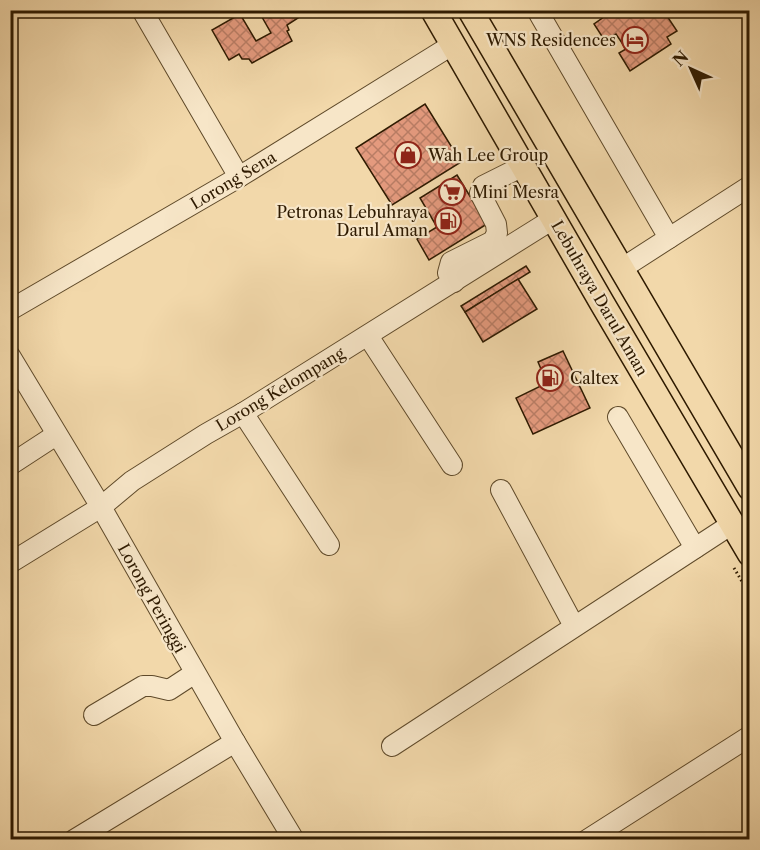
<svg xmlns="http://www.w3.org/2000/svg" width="760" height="850" font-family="'Libre Caslon Text',serif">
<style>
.building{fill:url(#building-cross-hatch);stroke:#2e1a00;stroke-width:1.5}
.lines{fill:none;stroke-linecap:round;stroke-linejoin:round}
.minor-casing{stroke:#5f4a2a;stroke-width:22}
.major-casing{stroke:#2e1a00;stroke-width:27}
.path{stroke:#2e1a00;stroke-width:3;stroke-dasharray:1.5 3;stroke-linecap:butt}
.minor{stroke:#f7e6c8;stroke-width:20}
.major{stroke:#f2d8aa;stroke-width:24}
.labels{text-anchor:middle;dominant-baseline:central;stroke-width:4.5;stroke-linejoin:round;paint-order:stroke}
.poi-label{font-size:16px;fill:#2e1a00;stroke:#f7e6c8;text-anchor:start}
.street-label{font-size:16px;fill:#2e1a00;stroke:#f7e6c8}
</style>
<defs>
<pattern id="building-cross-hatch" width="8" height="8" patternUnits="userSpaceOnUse" patternTransform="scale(1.5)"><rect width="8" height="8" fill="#e49a7e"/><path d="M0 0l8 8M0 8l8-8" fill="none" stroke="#b97d65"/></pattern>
</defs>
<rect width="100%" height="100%" fill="#f2d8aa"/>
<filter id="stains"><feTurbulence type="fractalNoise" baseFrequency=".00333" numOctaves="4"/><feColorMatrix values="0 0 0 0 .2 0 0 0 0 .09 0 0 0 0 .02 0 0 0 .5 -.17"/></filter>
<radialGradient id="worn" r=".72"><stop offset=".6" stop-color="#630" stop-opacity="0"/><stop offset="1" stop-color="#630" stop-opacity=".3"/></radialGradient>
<g class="building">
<polygon points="258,10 294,10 298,18 287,25 289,30 287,31 292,41 252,63 249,59 242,59 239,54 229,60 212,30 240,14 256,41 271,33"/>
<polygon points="614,10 663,10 677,31 667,37 671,44 630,71 619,53 626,49 616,34 605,41 594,24"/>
<polygon points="425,104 461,162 392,205 356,148"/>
<polygon points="457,175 487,224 429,260 417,239 437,227 420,198"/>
<polygon points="526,266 530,272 465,312 461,306"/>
<polygon points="518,279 537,309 483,342 465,312"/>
<polygon points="563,351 590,408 533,434 516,398 547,383 538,362"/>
</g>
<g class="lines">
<defs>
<g id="minor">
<polyline points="142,10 239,177"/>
<polyline points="537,10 669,238"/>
<polyline points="621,269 750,186"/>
<polyline points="454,282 448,273 451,262 493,241 497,233 496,224 480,193 483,186 523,166"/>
<polyline points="10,310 239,177 452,45"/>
<polyline points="368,336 452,465"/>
<polyline points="10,356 101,507 235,742 294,840"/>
<polyline points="243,413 329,545"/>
<polyline points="618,417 695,548"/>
<polyline points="10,465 56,435"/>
<polyline points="501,490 574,626"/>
<polyline points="10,563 101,507 132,481 206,434 243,413 553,219"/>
<polyline points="94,715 143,686 152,686 169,690 195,673"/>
<polyline points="392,746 732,524"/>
<polyline points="74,840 235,742"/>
<polyline points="587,840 750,736"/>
</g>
<g id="major">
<polyline points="433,10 602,303 750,554"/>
<polyline points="470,10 750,488"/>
</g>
</defs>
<use href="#minor" class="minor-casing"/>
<use href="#major" class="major-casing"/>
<polyline class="path" points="734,568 750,595"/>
<use href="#minor" class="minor"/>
<use href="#major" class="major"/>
</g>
<defs>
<symbol id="hotel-ring" viewBox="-11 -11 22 22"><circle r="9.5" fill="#f7e6c8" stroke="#8f2418" stroke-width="1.5"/><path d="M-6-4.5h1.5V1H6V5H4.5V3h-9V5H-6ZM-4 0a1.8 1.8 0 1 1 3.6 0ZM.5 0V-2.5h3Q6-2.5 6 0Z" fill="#8f2418"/></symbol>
<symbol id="shop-ring" viewBox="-11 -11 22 22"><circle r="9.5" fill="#f7e6c8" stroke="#8f2418" stroke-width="1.5"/><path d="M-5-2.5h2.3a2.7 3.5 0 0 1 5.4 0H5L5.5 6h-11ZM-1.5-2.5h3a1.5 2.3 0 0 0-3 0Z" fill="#8f2418"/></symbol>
<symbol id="supermarket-ring" viewBox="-11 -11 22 22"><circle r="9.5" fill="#f7e6c8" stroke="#8f2418" stroke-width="1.5"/><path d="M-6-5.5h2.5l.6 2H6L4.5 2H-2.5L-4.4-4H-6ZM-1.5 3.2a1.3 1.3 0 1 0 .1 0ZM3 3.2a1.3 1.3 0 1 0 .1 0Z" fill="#8f2418"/></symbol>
<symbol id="fuel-ring" viewBox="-11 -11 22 22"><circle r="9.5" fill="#f7e6c8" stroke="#8f2418" stroke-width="1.5"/><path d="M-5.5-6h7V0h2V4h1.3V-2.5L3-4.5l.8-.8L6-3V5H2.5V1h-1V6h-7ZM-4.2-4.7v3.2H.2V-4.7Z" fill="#8f2418"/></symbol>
</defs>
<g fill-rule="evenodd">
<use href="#hotel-ring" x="620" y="25" width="30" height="30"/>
<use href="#shop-ring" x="393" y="140" width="30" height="30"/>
<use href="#supermarket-ring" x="437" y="177" width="30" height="30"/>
<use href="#fuel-ring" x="433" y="206" width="30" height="30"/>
<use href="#fuel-ring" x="535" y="363" width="30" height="30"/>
</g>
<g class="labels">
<g class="poi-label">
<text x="616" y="40" text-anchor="end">WNS Residences</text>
<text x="428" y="155">Wah Lee Group</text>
<text x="472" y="192">Mini Mesra</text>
<text x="428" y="212" text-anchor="end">Petronas Lebuhraya<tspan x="428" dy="18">Darul Aman</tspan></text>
<text x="570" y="378">Caltex</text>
</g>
<g class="street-label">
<text transform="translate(233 180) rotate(-31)">Lorong Sena</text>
<text transform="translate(600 298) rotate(60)">Lebuhraya Darul Aman</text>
<text transform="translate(280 389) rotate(-31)">Lorong Kelompang</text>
<text transform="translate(152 598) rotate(61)">Lorong Peringgi</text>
</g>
</g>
<rect width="760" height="850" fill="none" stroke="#f2d8aa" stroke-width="36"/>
<rect x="12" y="12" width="736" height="826" fill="none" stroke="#2e1a00" stroke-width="3"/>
<rect x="18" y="18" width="724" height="814" fill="none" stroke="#2e1a00" stroke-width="1.5"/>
<g transform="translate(691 69) rotate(315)" stroke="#f7e6c8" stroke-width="4.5" paint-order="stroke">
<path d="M0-4.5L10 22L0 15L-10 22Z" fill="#2e1a00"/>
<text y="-9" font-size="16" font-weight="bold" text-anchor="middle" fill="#2e1a00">N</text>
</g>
<rect width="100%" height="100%" filter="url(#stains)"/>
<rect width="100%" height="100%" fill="url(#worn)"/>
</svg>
